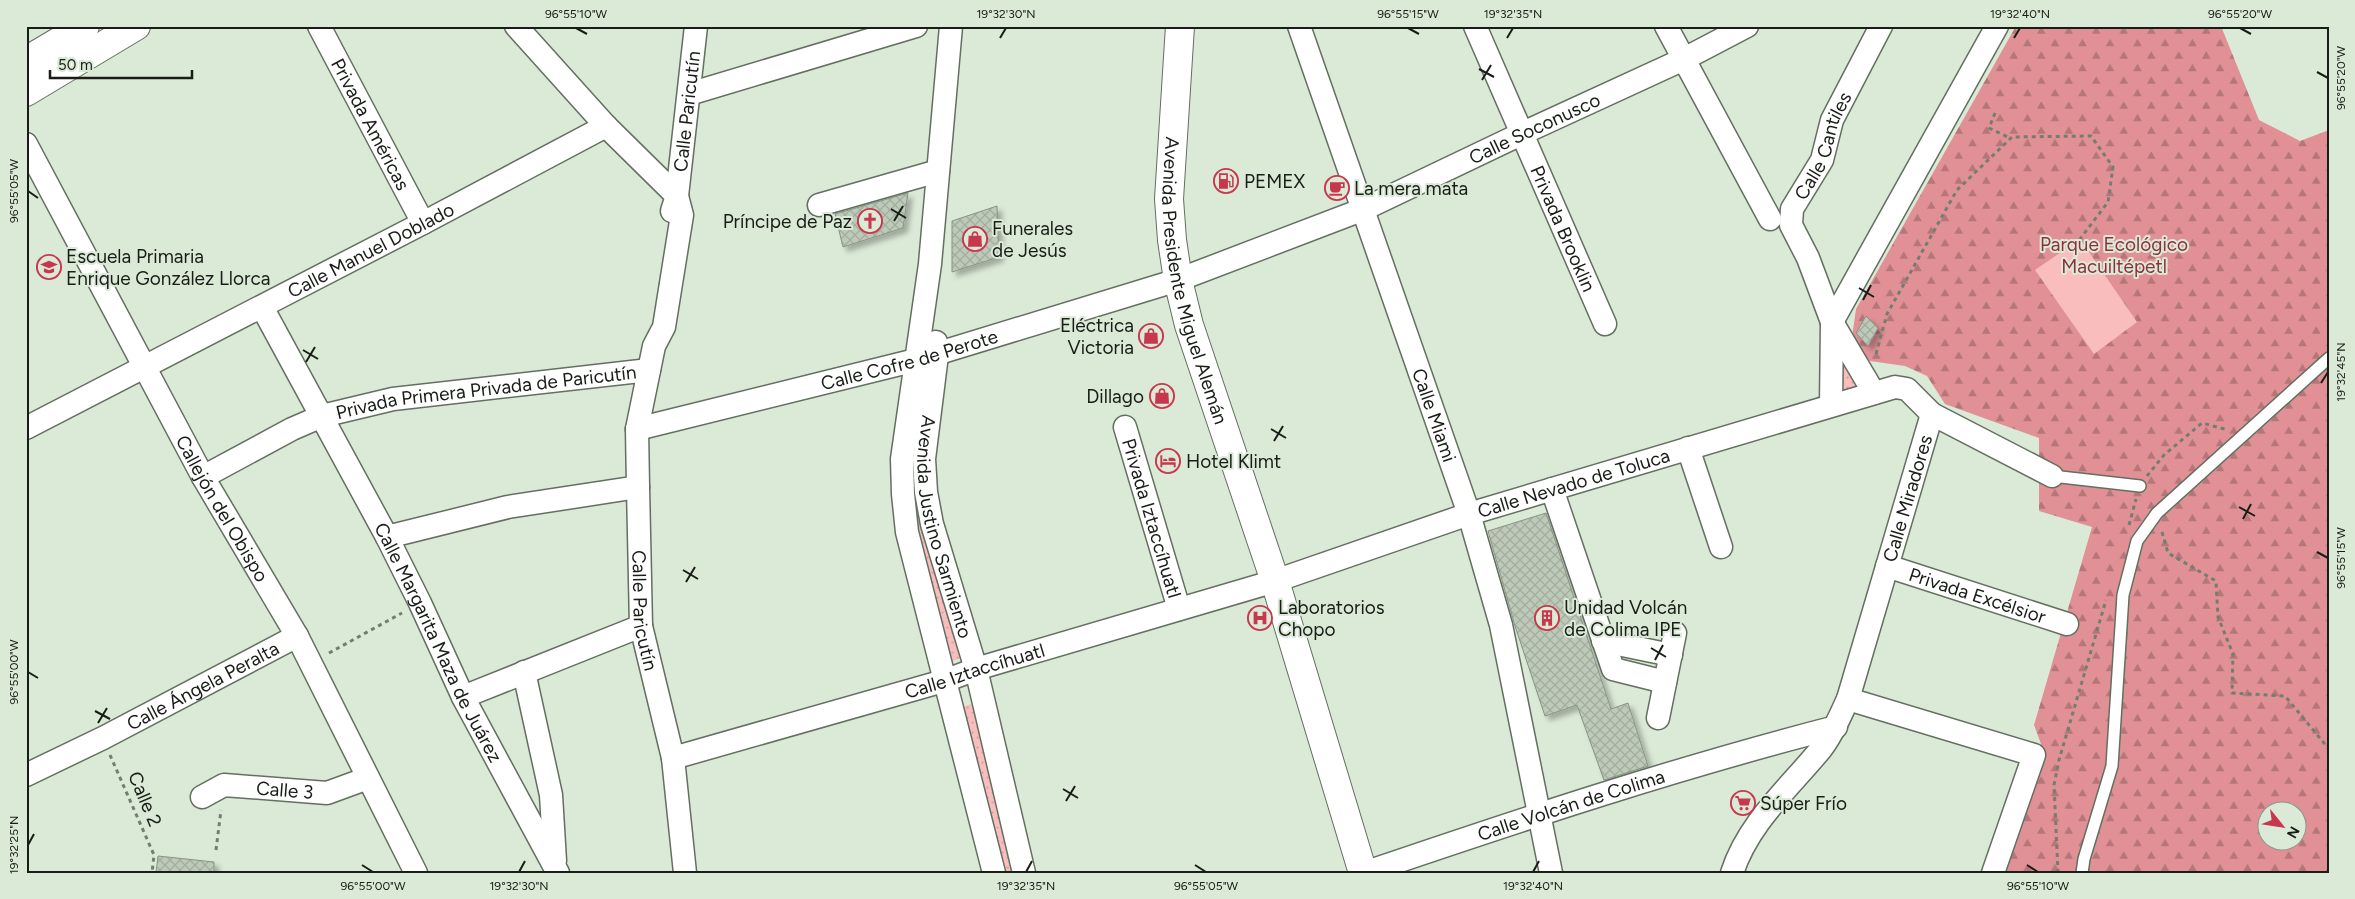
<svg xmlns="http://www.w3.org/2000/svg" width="2355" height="899" font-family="Figtree,sans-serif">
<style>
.grass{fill:url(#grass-dots)}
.forest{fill:url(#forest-firs);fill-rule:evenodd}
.pitch{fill:#fabdbe}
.building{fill:url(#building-cross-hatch);stroke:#889484;filter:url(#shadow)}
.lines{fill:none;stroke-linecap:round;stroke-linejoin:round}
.lane-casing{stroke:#636f60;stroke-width:14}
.street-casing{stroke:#636f60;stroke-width:25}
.secondary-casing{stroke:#636f60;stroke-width:30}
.path{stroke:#747d71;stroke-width:3;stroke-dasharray:4 4;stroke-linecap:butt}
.lane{stroke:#fff;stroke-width:11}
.street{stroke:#fff;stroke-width:22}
.secondary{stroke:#fff;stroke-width:28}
.ticks{fill:none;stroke:#181d17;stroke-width:2}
.labels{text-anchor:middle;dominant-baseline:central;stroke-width:4;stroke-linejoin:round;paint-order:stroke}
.street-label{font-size:19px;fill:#181d17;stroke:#dbe9d7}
.poi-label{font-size:19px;fill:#181d17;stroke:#dbe9d7;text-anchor:start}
.park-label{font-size:19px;fill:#8e303b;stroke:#dbe9d7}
.neatline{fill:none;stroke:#181d17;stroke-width:2}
.ticks-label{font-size:12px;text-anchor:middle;fill:#181d17}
</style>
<defs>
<pattern id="grass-dots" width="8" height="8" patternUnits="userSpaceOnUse" patternTransform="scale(1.25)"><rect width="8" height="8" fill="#fabdbe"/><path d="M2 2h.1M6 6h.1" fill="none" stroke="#d6a2a3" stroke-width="1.8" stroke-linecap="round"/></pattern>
<pattern id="forest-firs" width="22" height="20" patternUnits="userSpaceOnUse" patternTransform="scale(1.25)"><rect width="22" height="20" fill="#e19195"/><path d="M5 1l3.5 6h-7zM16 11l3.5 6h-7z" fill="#b57679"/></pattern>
<pattern id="building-cross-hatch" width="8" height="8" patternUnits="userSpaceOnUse" patternTransform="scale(1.25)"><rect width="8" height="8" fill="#bdcab9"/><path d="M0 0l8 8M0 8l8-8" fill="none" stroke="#a2ad9e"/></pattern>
<filter id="shadow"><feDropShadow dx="4.5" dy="4.5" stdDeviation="2.5" flood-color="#0004"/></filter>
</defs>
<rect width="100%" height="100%" fill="#dbe9d7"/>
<g class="grass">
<polygon points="1836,354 1861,390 1837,396"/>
<polygon points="924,382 925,529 961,658 952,661 911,530 905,487"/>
<polygon points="972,704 1015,873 1003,873 962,707"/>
</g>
<path class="forest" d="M2016,26H2221L2259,120L2300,141L2329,130V873H1990L2041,744L2034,725L2092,527L2039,511V438L1945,404L1927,376L1905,366L1870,361L1851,344L1856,309ZM2268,812H2298V842H2268Z"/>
<polygon class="pitch" points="2080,239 2137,322 2094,354 2035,270"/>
<g class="building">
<polygon points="908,193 903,228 843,247 835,214"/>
<polygon points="997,206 999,257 952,272 952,221"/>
<polygon points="1866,316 1878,328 1868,346 1856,333"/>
<polygon points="1546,513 1611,709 1628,703 1648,766 1604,780 1577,705 1545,716 1515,626 1488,531"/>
<polygon points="158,856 214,862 214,873 156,873"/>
</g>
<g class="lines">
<defs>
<g id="lane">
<polyline points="2052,476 2140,486"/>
<polyline points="2082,873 2084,859 2112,766 2123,595 2137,541 2157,513 2329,358"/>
</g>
<g id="street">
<path id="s1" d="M319,26L423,223"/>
<polyline points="516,26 606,126 677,196"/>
<polyline points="951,26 930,264 902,459 903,494 907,532 994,873"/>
<path id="s2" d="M1299,26L1469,514L1501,625L1551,873"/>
<path id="s3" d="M1475,26L1605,324"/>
<polyline points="1666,26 1770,219"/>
<polyline points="689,94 916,26"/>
<path id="s4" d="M26,144L203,477L297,636L416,873"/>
<path id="s5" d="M677,196L682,215L664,327L654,346L637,429L638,487L641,626L673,758L685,873"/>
<polyline points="819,205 938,171"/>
<path id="s6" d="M672,211L677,196L696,26"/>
<path id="s7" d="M262,307L387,537L420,603L463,697L558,873"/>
<path id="s8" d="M936,342L937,355L924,459L926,492L932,524L976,669L1024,873"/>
<path id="s9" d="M1874,393L1832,322L1808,258L1791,225L1792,209L1822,160L1832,120L1881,26"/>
<polyline points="1831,405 1832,322 1997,26"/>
<path id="s10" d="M1125,427L1179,609"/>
<path id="s11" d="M26,428L423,223L606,126"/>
<path id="s12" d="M637,429L916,360L1178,280L1364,209L1523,133L1684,59L1747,26"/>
<polyline points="1688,448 1721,547"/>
<path id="s13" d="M203,477L292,429L322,416L393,399L649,370"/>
<polyline points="1552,489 1613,669 1665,682"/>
<polyline points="387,537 508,507 638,487"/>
<path id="s14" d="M1887,566L2067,624"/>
<polyline points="1603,641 1671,655"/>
<polyline points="524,672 551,795 555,861"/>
<polyline points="463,697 641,626"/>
<polyline points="1848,699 2034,755 1993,873"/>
<polyline points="1658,718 1675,633"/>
<path id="s15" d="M673,758L947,680L976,669L1275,581L1469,514L1895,387L1907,389L1932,414L2052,476"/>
<path id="s16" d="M26,775L103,738L297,636"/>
<path id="s17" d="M202,797L224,785L327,793L368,778"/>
<path id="s18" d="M1364,873C1520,820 1676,768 1836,727"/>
<path id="s19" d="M1732,873C1748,823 1789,788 1821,749C1833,734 1840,716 1848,699L1932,414"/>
</g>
<g id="secondary">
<path id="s20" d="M1180,26L1169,199L1172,240L1178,280L1189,325L1275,581L1363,873"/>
<polyline points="26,61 85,26"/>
<polyline points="26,92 136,26"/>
</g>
</defs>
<use href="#lane" class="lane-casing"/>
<use href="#street" class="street-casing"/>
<use href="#secondary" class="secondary-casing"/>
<g class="path">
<polyline points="1995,113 1989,128 2010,138"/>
<polyline points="1876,354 1887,314 1957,190 2012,137 2091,136 2113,167 2108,202 2080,239"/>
<polyline points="2147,476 2164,455 2202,423 2228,430"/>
<polyline points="2129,525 2136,499"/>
<polyline points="2162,532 2168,553 2216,581 2218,617 2233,654 2232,693 2285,696 2329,749"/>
<polyline points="329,653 402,613"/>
<polyline points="110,755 154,855 152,873"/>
<polyline points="216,850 221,810"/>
<polyline points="2058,873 2054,785 2059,760 2106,600"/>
</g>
<use href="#lane" class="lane"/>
<use href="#street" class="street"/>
<use href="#secondary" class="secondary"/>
</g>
<path class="ticks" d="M576,28L587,34M1408,28L1419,34M2240,28L2251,34M1000,38L1006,28M1507,38L1513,28M2014,38L2020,28M1479,69L1494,77M2317,72L2328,78M1482,80L1491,65M28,191L38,198M891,209L906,218M894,221L903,206M1859,288L1874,297M1863,300L1871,285M303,350L318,359M306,362L315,347M2321,383L2328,372M1271,429L1286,438M1274,441L1283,426M2239,507L2255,516M2243,519L2251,504M2317,552L2328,558M683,570L698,579M686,582L695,567M1651,648L1666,657M1655,660L1663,645M28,672L38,678M95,711L110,719M98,723L107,708M1063,789L1078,798M1066,801L1075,786M28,845L34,834M362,865L373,872M1195,865L1206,872M2027,865L2038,872M519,872L525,861M1026,872L1032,861M1533,872L1539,861"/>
<defs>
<symbol id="fuel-ring" viewBox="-11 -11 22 22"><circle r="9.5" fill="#dbe9d7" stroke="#c7374d" stroke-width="1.5"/><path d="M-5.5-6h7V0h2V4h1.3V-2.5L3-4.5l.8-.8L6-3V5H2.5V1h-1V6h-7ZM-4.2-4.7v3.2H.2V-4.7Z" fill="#c7374d"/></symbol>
<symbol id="cafe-ring" viewBox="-11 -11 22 22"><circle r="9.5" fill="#dbe9d7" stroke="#c7374d" stroke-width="1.5"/><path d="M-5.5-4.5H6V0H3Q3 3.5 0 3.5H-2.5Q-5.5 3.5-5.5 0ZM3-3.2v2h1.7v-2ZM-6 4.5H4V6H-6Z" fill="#c7374d"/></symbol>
<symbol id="church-ring" viewBox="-11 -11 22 22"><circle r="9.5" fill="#dbe9d7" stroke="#c7374d" stroke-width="1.5"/><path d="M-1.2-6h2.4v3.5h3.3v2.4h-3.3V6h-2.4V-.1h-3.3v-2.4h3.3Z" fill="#c7374d"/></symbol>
<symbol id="shop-ring" viewBox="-11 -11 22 22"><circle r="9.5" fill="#dbe9d7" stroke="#c7374d" stroke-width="1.5"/><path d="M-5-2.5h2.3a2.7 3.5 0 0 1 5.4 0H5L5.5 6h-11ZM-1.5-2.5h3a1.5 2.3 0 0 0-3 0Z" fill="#c7374d"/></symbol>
<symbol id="school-ring" viewBox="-11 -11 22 22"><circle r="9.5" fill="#dbe9d7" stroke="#c7374d" stroke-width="1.5"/><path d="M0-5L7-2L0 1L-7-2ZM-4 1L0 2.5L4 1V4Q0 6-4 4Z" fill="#c7374d"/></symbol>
<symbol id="hotel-ring" viewBox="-11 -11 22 22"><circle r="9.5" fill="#dbe9d7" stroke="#c7374d" stroke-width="1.5"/><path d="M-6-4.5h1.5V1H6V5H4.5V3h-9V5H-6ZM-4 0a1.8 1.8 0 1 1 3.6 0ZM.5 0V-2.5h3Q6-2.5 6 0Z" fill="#c7374d"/></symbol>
<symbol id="hospital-ring" viewBox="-11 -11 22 22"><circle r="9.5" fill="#dbe9d7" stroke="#c7374d" stroke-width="1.5"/><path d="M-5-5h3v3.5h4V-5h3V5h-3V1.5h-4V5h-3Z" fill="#c7374d"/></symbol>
<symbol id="building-ring" viewBox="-11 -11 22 22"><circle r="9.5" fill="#dbe9d7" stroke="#c7374d" stroke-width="1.5"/><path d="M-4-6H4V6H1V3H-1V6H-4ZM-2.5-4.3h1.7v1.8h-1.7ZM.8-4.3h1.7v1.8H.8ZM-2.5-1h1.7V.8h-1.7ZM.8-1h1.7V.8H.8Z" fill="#c7374d"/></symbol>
<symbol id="supermarket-ring" viewBox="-11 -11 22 22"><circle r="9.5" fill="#dbe9d7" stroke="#c7374d" stroke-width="1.5"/><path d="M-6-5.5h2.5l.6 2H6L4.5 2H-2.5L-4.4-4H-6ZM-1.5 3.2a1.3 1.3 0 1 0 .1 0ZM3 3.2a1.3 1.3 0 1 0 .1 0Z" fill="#c7374d"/></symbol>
</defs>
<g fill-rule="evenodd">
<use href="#fuel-ring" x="1212" y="167" width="28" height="28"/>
<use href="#cafe-ring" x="1323" y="174" width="28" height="28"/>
<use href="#church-ring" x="856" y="207" width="28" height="28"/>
<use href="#shop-ring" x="961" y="225" width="28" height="28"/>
<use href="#school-ring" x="35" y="253" width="28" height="28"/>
<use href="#shop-ring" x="1137" y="322" width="28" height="28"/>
<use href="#shop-ring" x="1148" y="382" width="28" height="28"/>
<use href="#hotel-ring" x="1154" y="447" width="28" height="28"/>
<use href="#hospital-ring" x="1246" y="604" width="28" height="28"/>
<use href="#building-ring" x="1533" y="604" width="28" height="28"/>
<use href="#supermarket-ring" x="1729" y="789" width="28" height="28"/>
</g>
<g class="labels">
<g class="street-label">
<text stroke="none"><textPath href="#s6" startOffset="101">Calle Paricutín</textPath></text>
<text stroke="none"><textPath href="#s1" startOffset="111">Privada Américas</textPath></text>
<text stroke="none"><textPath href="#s12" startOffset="949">Calle Soconusco</textPath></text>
<text stroke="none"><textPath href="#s9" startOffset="275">Calle Cantiles</textPath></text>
<text stroke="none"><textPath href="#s3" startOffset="221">Privada Brooklin</textPath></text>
<text stroke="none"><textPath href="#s11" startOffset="388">Calle Manuel Doblado</textPath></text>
<text stroke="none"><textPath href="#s20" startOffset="258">Avenida Presidente Miguel Alemán</textPath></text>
<text stroke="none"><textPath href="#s12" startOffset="281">Calle Cofre de Perote</textPath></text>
<text stroke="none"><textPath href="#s13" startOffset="300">Privada Primera Privada de Paricutín</textPath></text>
<text stroke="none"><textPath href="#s2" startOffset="412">Calle Miami</textPath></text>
<text stroke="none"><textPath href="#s15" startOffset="942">Calle Nevado de Toluca</textPath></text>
<text stroke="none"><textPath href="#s19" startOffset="420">Calle Miradores</textPath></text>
<text stroke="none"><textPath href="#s4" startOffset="414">Callejón del Obispo</textPath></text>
<text stroke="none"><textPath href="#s10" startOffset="95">Privada Iztaccíhuatl</textPath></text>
<text stroke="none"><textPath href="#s8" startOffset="188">Avenida Justino Sarmiento</textPath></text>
<text stroke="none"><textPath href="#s14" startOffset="95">Privada Excélsior</textPath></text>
<text stroke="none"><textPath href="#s5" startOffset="421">Calle Paricutín</textPath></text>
<text stroke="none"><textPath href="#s7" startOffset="379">Calle Margarita Maza de Juárez</textPath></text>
<text stroke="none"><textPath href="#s15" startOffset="314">Calle Iztaccíhuatl</textPath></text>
<text stroke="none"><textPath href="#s16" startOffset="198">Calle Ángela Peralta</textPath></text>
<text stroke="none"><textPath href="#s17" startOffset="86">Calle 3</textPath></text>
<text transform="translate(145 799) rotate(67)">Calle 2</text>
<text stroke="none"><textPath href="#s18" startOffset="218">Calle Volcán de Colima</textPath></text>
</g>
<g class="poi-label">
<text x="1244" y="181">PEMEX</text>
<text x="1354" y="188">La mera mata</text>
<text x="852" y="221" text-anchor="end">Príncipe de Paz</text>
<text x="992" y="228">Funerales<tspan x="992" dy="22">de Jesús</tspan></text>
<text x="66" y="256">Escuela Primaria<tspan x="66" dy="22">Enrique González Llorca</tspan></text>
<text x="1134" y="325" text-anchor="end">Eléctrica<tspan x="1134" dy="22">Victoria</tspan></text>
<text x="1144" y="396" text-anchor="end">Dillago</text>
<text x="1186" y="461">Hotel Klimt</text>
<text x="1278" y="607">Laboratorios<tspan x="1278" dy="22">Chopo</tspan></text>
<text x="1564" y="607">Unidad Volcán<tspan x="1564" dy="22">de Colima IPE</tspan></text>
<text x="1760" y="803">Súper Frío</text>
</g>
<g class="park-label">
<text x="2114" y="244">Parque Ecológico<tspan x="2114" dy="22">Macuiltépetl</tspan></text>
</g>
</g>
<rect width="2355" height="899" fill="none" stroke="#dbe9d7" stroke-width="55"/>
<g transform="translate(2282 826) rotate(120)"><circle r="24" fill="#dbe9d7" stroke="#8d978a"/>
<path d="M0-4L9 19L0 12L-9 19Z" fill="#c7374d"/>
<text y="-8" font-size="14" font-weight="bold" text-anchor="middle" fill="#181d17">N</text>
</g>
<path d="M50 70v8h142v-8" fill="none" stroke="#181d17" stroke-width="2.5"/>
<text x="58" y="70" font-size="15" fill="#181d17" stroke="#dbe9d7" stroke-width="4" paint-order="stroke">50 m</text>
<rect x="28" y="28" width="2300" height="844" class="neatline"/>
<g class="ticks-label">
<text x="576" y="18">96°55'10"W</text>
<text x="1006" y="18">19°32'30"N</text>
<text x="1408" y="18">96°55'15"W</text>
<text x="1513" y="18">19°32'35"N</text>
<text x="2020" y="18">19°32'40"N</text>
<text x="2240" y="18">96°55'20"W</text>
<text transform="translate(2341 78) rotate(-90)" y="4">96°55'20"W</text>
<text transform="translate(14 191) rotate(-90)" y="4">96°55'05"W</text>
<text transform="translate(2341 372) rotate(-90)" y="4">19°32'45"N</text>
<text transform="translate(2341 558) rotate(-90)" y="4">96°55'15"W</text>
<text transform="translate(14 672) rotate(-90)" y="4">96°55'00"W</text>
<text transform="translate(14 845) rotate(-90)" y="4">19°32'25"N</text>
<text x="373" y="890">96°55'00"W</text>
<text x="519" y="890">19°32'30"N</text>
<text x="1026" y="890">19°32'35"N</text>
<text x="1206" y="890">96°55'05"W</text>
<text x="1533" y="890">19°32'40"N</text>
<text x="2038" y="890">96°55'10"W</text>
</g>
</svg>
